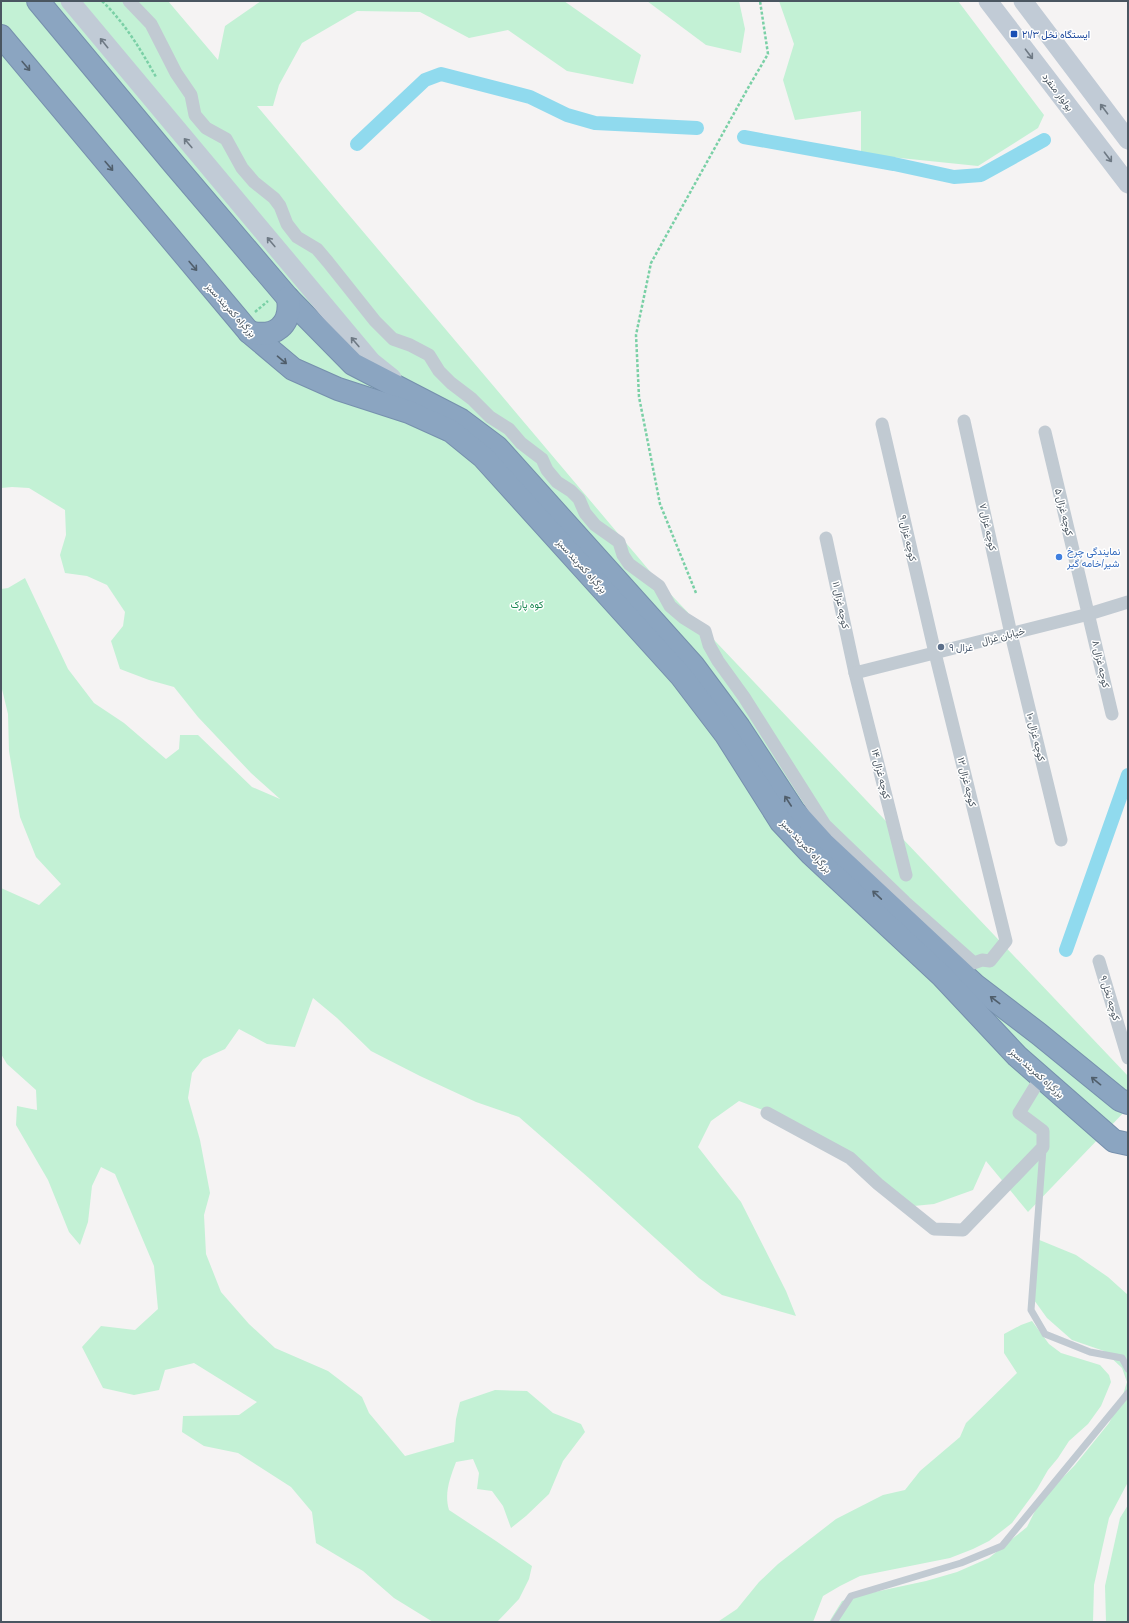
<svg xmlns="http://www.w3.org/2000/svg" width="1129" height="1623" font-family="'Archivo Narrow',Vazirmatn,sans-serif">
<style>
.green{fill:#c3f1d5}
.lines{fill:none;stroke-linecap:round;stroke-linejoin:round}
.canal{stroke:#90daee;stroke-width:14}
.highway-casing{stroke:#7690ad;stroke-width:24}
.path{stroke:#7ad0a6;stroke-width:2.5;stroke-dasharray:3 2;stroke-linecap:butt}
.lane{stroke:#c1cad2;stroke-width:7}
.street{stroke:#c1cad2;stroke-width:13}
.secondary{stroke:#c1cbd6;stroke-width:19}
.highway{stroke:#8ba5c1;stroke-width:22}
.oneway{stroke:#6e7984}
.oneway2{stroke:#505e6b}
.transit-dot{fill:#1a4fb4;stroke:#fff;stroke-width:1.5}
.shop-dot{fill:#3f7fe0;stroke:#fff;stroke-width:1.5}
.service-dot{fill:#5c6f8a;stroke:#fff;stroke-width:1.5}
.labels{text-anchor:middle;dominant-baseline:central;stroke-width:3;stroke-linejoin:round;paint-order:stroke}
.transit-label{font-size:10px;fill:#164399;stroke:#fff;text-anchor:start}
.street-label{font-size:10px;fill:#4a5661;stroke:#fff}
.shop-label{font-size:10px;fill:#366cbe;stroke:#fff;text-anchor:start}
.park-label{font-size:10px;fill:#17864f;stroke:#fff}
.service-label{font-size:10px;fill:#4e5e75;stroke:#fff;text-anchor:start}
</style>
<rect width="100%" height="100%" fill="#f5f3f3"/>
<g class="green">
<path d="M1,1H168L218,60L225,26L261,1H564L641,55L633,84L567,71L508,30L469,38L420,12L357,11L302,43L279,85L273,106H257L659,582L1128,1076V1108L1028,1212L986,1161L973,1190L934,1204L904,1207L800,1124L739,1101L711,1121L698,1147L741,1202L786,1291L796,1316L722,1295L699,1278L590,1179L519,1117L476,1102L420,1076L371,1051L337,1018L313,998L295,1047L267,1044L239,1029L225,1049L203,1059L192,1073L188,1098L200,1140L210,1193L204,1215L206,1254L221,1292L249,1324L275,1348L328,1371L362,1397L369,1413L405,1456L454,1442L456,1419L460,1402L495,1390L527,1391L553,1413L581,1424L585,1432L563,1461L549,1494L526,1516L511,1528L503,1506L492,1491L477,1489L479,1473L473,1459L456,1462C450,1478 444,1493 449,1510L496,1541L532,1566L529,1579L519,1599L497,1622H433L394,1598L363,1571L316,1543L312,1512L291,1487L238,1453L204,1446L182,1432L183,1416L239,1415L257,1402L194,1363L165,1370L159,1390L134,1395L103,1388L82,1347L101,1326L135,1330L158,1309L154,1266L115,1174L101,1167L92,1186L88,1222L80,1245L69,1232L48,1180L16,1125L17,1106L37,1110L36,1090L7,1064L1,1054V888L39,905L61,884L36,857L20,817L9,751L8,714L1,685V589L8,588L25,578L68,669L94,703L124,723L166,759L179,749L180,735H198L252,787L280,799L251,773L198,717L174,687L149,680L120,669L111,641L123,626L125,612L107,585L87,576L65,573L60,555L66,535L65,510L29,488L12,487L1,488Z"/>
<polygon points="647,1 739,1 745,29 741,53 706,45"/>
<polygon points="779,1 958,1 1044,115 1038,128 978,166 861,154 861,111 795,120 783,80 794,44"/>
<polygon points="1037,1239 1076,1255 1108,1277 1128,1295 1128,1482 1109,1518 1094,1585 1093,1622 829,1622 842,1601 870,1593 926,1581 957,1572 989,1558 1027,1527 1040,1501 1075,1465 1109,1423 1122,1398 1127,1382 1122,1368 1104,1351 1072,1340 1047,1318 1034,1300"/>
<polygon points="1032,1321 1049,1344 1061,1353 1100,1365 1109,1375 1111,1382 1101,1406 1088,1424 1069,1441 1058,1458 1048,1470 1037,1489 1012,1523 989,1541 973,1549 950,1558 860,1576 840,1586 823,1596 813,1622 714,1622 719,1621 737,1609 759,1582 778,1564 836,1519 883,1495 905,1490 920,1471 960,1437 966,1423 1017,1373 1004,1353 1004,1334 1021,1325"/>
<polygon points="1128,1505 1128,1622 1106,1622 1105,1586 1120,1518"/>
</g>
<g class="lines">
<g class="canal">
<polyline points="744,137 894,164 954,177 981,175 1044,140"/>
<polyline points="357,144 425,80 441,74 530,97 567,115 595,123 697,128"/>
<polyline points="1066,950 1128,775"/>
</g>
<defs>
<g id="highway">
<polyline points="38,1 173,163 288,298 353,364 461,420 497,447 693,665 739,727 794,811 823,843 975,985 1039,1034 1120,1100 1128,1103"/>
<polyline points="1,36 249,332 293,369 338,389 409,412 451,431 483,457 681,676 726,735 781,822 811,854 942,976 1017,1056 1114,1141 1128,1144"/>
<path d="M249,332C275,339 292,325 288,298"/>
</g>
</defs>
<use href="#highway" class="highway-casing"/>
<g class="path">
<path d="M102,1C125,23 141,50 156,77"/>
<polyline points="255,312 268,301"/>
<polyline points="696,593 660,504 639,397 636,335 651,263 748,88 768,54 760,1"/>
</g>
<g class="lane">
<polyline points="1043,1149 1031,1310 1045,1334 1090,1352 1122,1358 1128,1369"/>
<polyline points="834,1622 851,1596 961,1563 1002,1546 1128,1393"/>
</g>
<g class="street">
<polyline points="129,1 151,24 176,73 191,95 195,115 206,128 226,139 242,168 254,182 274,198 280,206 287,224 297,237 317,249 328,262 375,321 393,339 410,345 429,355 439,371 451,383 472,399 490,417 509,429 521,443 542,459 547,470 557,482 571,491 579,499 585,513 595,525 619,542 623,555 629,564 659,586 670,606 684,618 705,631 709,645 718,661 744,697 825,825 905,902 974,963 982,960 990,961 1006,941 935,653 882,424"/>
<polyline points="964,421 1011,634 1061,840"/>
<polyline points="1045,432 1112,714"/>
<polyline points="826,538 855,673 906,875"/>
<polyline points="855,673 1089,614 1128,602"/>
<polyline points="1099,961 1128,1058"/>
<polyline points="767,1113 850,1158 878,1184 934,1229 963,1230 1043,1147 1043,1131 1019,1113 1041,1077"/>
</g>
<g class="secondary">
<polyline points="70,1 372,362 392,378"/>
<polyline points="988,1 1128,184"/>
<polyline points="1023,1 1128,140"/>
</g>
<use href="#highway" class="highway"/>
</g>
<defs><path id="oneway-shaft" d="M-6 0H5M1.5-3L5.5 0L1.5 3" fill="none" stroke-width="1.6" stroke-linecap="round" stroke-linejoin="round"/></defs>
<g class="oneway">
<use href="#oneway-shaft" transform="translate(104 43) rotate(-129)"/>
<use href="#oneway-shaft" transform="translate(1029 54) rotate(53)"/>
<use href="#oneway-shaft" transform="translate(1104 109) rotate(-127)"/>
<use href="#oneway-shaft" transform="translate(188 143) rotate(-130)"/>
<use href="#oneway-shaft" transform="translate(1108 157) rotate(53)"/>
<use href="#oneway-shaft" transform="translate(271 242) rotate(-130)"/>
<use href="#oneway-shaft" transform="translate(355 342) rotate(-130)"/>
</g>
<g class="oneway2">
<use href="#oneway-shaft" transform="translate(26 66) rotate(50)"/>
<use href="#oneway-shaft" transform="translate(109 166) rotate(50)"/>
<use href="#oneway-shaft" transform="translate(193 266) rotate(50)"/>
<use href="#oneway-shaft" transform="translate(282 360) rotate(40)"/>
<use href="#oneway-shaft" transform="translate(788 801) rotate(-123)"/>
<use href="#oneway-shaft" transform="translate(877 895) rotate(-137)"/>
<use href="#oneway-shaft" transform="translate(995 1000) rotate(-143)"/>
<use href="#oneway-shaft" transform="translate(1096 1081) rotate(-141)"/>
</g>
<rect class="transit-dot" x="1010" y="30" width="8" height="8" rx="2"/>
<circle class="shop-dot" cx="1059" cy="557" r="4"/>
<circle class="service-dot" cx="941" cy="647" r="4"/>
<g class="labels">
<g class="transit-label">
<text x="1022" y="34">ایستگاه نخل ۲۱/۳</text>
</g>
<g class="street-label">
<text transform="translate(1058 92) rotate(53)">بولوار منفرد</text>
<text transform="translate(231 310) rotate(48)">بزرگراه کمربند سبز</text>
<text transform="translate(1064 512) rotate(76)">کوچه غزال ۵</text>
<text transform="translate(988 527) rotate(77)">کوچه غزال ۷</text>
<text transform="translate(908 538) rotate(77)">کوچه غزال ۹</text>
<text transform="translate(582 566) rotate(48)">بزرگراه کمربند سبز</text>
<text transform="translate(841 605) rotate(78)">کوچه غزال ۱۱</text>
<text transform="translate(1003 636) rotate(-14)">خیابان غزال</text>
<text transform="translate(1101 664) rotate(77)">کوچه غزال ۸</text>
<text transform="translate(1036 737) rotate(76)">کوچه غزال ۱۰</text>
<text transform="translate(881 774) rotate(76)">کوچه غزال ۱۴</text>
<text transform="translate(967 782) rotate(76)">کوچه غزال ۱۲</text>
<text transform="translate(806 846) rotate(47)">بزرگراه کمربند سبز</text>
<text transform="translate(1110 998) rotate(73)">کوچه نخل ۹</text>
<text transform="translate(1037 1073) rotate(42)">بزرگراه کمربند سبز</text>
</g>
<g class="shop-label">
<text x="1067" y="551">نمایندگی چرخ<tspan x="1067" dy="12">شیر/خامه گیر</tspan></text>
</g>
<g class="park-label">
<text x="527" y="604">کوه پارک</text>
</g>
<g class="service-label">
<text x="949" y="647">غزال ۹</text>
</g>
</g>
<rect width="1129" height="1623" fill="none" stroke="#4a5661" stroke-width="4"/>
</svg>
